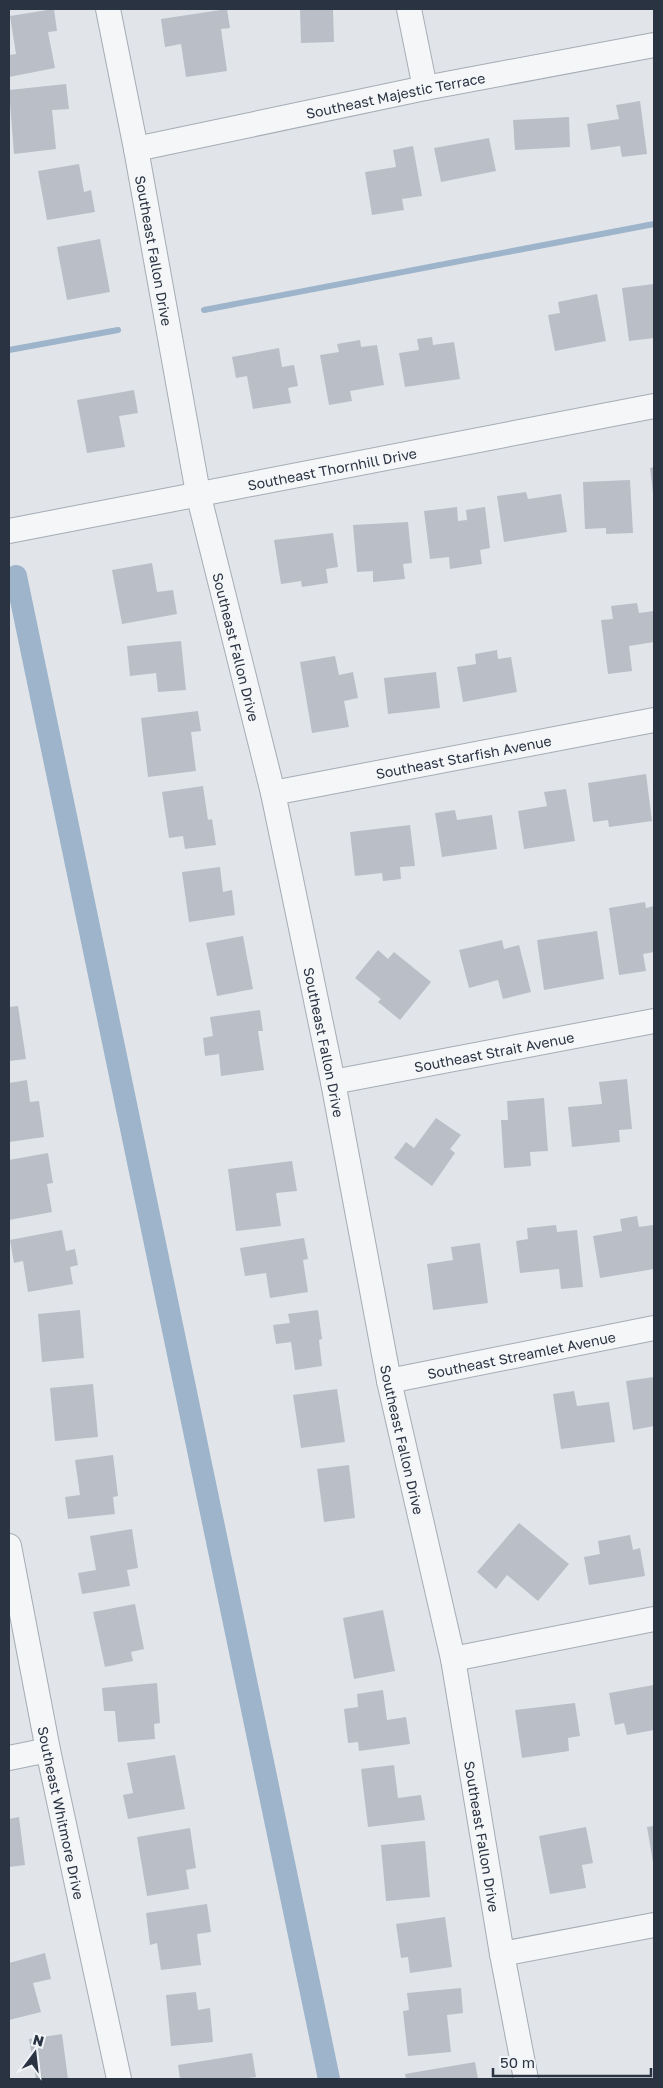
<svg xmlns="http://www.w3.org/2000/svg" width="663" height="2088" font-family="'Golos Text',sans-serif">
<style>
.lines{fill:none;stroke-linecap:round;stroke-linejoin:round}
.stream{stroke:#9db4ca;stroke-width:6}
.canal{stroke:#9db4ca;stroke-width:22}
.building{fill:#b9bec7}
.minor-casing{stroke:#a6acb4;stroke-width:26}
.minor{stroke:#f4f6f8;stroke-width:24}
.labels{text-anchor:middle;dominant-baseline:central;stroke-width:4;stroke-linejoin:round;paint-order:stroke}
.street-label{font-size:14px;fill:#2a3342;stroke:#f1f4f7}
</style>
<rect width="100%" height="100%" fill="#e1e5ea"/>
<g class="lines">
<g class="stream">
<polyline points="204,310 654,224"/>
<polyline points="9,350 118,330"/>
</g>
<polyline class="canal" points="16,576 329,2079"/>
</g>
<g class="building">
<polygon points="54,9 57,31 48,32 55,68 9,77 9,55 16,54 10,16"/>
<polygon points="227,9 230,28 221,29 227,71 186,77 181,44 165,47 161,19"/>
<polygon points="300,9 333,9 334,42 301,43"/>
<polygon points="66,84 69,109 52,110 56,149 14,154 9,90"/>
<polygon points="640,101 647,154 622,157 620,146 591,150 587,124 619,119 616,105"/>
<polygon points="569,117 570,147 515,150 513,120"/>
<polygon points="489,138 496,171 441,182 434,148"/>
<polygon points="413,146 422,196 402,199 404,210 372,215 365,172 396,167 393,150"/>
<polygon points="79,164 84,192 91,190 95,212 47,220 38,171"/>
<polygon points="100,239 110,292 67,300 57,247"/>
<polygon points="654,284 654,338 629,341 622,288"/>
<polygon points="597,294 606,341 555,351 548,315 560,313 558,302"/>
<polygon points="432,337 433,345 454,342 460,379 405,387 399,353 419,350 417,339"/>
<polygon points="360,340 361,347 377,345 384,385 350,391 352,401 329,405 320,355 339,352 337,344"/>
<polygon points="279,348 282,367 294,365 298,386 288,388 291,403 253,409 247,376 236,378 232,357"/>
<polygon points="134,390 138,413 119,416 125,447 87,453 77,400"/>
<polygon points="654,467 654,493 653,493 650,468"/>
<polygon points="630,480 633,533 606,534 606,528 585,529 583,482"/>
<polygon points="526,492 528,499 561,494 567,532 504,542 497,496"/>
<polygon points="457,507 458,521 467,520 466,510 485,507 490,548 480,550 482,564 450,569 449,557 430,559 424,511"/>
<polygon points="408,522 412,563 403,564 405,579 373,582 373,571 357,572 353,525"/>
<polygon points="333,533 338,567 326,569 328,583 302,587 301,581 281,584 274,540"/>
<polygon points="152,563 157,592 173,590 177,614 122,624 112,570"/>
<polygon points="637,603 639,613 654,611 654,642 629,646 632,671 608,674 601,620 613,619 611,606"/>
<polygon points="181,641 186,690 158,692 156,673 130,676 127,646"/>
<polygon points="497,650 498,659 511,657 517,692 463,702 457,667 476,664 475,654"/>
<polygon points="335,656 339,675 353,672 358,698 344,701 349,727 312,733 300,662"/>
<polygon points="436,672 440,708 388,714 384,678"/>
<polygon points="198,711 201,731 191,732 196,771 148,777 141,718"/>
<polygon points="646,774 652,821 609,827 608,820 593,822 588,783"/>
<polygon points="203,786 208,820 212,819 216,845 185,849 183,836 169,838 162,792"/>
<polygon points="566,789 575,841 524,849 518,811 547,806 544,792"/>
<polygon points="455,810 457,820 492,815 497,849 442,857 435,813"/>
<polygon points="410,825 415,866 400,867 401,879 383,881 382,873 355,876 350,832"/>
<polygon points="220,867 223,892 232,890 235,915 189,922 182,872"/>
<polygon points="645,902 646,908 654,906 654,952 643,954 646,971 619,975 609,908"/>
<polygon points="597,931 604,979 544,990 537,940"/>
<polygon points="243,936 253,989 217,996 206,943"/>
<polygon points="502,940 504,949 519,945 531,992 503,999 498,980 469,988 459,950"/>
<polygon points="378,950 388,959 394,952 431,982 400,1020 378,1002 381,999 355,978"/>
<polygon points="18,1006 26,1059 9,1061 9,1007"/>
<polygon points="260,1010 263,1031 258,1031 264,1070 221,1076 219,1054 205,1056 203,1038 213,1036 210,1017"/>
<polygon points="627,1079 632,1129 619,1130 620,1142 572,1147 568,1107 602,1104 599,1082"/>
<polygon points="27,1080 30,1102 39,1101 44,1137 9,1142 9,1083"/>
<polygon points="544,1098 548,1151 530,1152 531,1166 504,1168 501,1120 508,1120 507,1101"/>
<polygon points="436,1118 461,1135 450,1149 455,1153 432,1186 394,1158 406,1142 414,1148"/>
<polygon points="48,1153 53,1183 47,1184 52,1212 9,1220 9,1160"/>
<polygon points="292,1161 297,1191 276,1193 281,1226 236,1231 228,1169"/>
<polygon points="637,1216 639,1227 653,1225 654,1269 600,1278 593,1236 622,1231 620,1219"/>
<polygon points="556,1225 557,1232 577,1230 583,1287 561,1289 559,1269 520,1273 516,1241 528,1239 527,1228"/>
<polygon points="62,1230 66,1251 75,1249 78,1265 70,1267 73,1284 28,1292 23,1261 14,1263 10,1240"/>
<polygon points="304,1238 308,1259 303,1260 308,1292 270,1298 266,1273 245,1276 240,1248"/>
<polygon points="480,1243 488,1303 433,1310 427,1264 453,1260 451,1247"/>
<polygon points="80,1310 84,1358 42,1362 38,1314"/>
<polygon points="318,1310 322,1339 319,1340 322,1366 295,1370 291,1342 276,1344 273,1325 290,1323 288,1314"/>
<polygon points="654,1377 654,1426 633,1430 626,1381"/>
<polygon points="93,1384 98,1437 55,1441 50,1388"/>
<polygon points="337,1389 345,1442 301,1448 293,1395"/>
<polygon points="574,1391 577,1406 609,1402 615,1442 561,1449 553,1394"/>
<polygon points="113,1455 118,1496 113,1497 115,1514 68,1519 65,1497 80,1495 75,1460"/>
<polygon points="349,1465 355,1518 324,1522 317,1469"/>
<polygon points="519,1523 569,1564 538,1601 507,1575 496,1589 477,1572"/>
<polygon points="132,1529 138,1568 127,1570 130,1586 82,1594 78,1573 96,1570 90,1536"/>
<polygon points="630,1535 633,1550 640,1548 645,1576 589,1585 584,1557 600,1554 598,1541"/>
<polygon points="135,1604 144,1649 131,1652 133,1661 105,1667 93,1612"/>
<polygon points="383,1610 395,1671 354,1679 343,1618"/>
<polygon points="157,1683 160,1723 154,1724 155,1739 118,1742 115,1711 104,1711 102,1688"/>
<polygon points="654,1685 654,1730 627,1735 624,1723 615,1725 609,1693"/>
<polygon points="383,1690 387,1720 406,1717 410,1744 359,1751 358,1742 348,1743 344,1709 358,1707 357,1694"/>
<polygon points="575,1703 580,1736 568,1738 569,1751 522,1758 515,1710"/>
<polygon points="175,1755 185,1809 128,1819 123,1795 133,1793 127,1763"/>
<polygon points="394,1765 398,1798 421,1795 425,1820 368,1827 361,1769"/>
<polygon points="19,1817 25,1865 9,1867 9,1819"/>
<polygon points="654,1826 654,1862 653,1862 647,1827"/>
<polygon points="586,1827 593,1863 582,1865 586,1888 550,1894 539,1836"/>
<polygon points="190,1828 196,1868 186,1870 189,1889 147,1896 137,1837"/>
<polygon points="425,1841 430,1897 386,1901 381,1845"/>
<polygon points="207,1904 211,1932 197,1934 201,1965 161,1970 157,1943 150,1945 146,1913"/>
<polygon points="445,1917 452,1967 410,1973 408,1957 401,1958 396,1924"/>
<polygon points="45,1953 51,1979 33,1983 41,2012 9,2020 9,1963"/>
<polygon points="461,1988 463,2013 447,2015 451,2052 408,2056 403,2011 409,2010 407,1993"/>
<polygon points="196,1992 198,2010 210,2008 213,2042 171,2046 166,1995"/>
<polygon points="62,2034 68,2079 36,2079 29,2039"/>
<polygon points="252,2053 256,2077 242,2079 180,2079 178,2065"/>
<polygon points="475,2062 478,2079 406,2079 405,2074"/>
</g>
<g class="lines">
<defs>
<g id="minor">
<path id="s1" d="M108,9L136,149L198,493L273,793L333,1082L389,1381L453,1659L502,1954L526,2079"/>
<polyline points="409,9 425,88"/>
<path id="s2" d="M136,149L425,88L654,45"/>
<path id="s3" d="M9,531L654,406"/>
<path id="s4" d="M273,793L654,720"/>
<path id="s5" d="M333,1082L654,1021"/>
<path id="s6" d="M389,1381L654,1328"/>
<path id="s7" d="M9,1546L48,1750L119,2079"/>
<polyline points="453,1659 654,1619"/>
<polyline points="9,1758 48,1750"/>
<polyline points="502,1954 654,1925"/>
</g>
</defs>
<use href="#minor" class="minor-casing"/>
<use href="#minor" class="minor"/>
</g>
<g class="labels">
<g class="street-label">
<text stroke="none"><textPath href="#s2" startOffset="265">Southeast Majestic Terrace</textPath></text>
<text stroke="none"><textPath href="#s1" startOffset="246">Southeast Fallon Drive</textPath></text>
<text stroke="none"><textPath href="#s3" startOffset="329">Southeast Thornhill Drive</textPath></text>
<text stroke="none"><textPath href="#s1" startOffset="651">Southeast Fallon Drive</textPath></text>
<text stroke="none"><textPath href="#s4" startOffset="194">Southeast Starfish Avenue</textPath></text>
<text stroke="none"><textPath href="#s1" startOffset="1056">Southeast Fallon Drive</textPath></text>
<text stroke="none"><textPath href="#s5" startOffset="164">Southeast Strait Avenue</textPath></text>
<text stroke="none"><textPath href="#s6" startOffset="135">Southeast Streamlet Avenue</textPath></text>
<text stroke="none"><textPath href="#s1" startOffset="1461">Southeast Fallon Drive</textPath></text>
<text stroke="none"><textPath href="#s7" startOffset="272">Southeast Whitmore Drive</textPath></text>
<text stroke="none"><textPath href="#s1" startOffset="1866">Southeast Fallon Drive</textPath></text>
</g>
</g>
<rect width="663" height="2088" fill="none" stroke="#2a3342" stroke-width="20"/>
<g transform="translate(35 2053) rotate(15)" stroke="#f1f4f7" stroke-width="4" paint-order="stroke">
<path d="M0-4L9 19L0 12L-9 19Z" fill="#2a3342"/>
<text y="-8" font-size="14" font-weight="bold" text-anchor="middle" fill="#2a3342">N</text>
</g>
<path d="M493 2068v8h158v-8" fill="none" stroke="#2a3342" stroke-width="2.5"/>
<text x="500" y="2068" font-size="15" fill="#2a3342" stroke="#f1f4f7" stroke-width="4" paint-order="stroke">50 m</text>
</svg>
